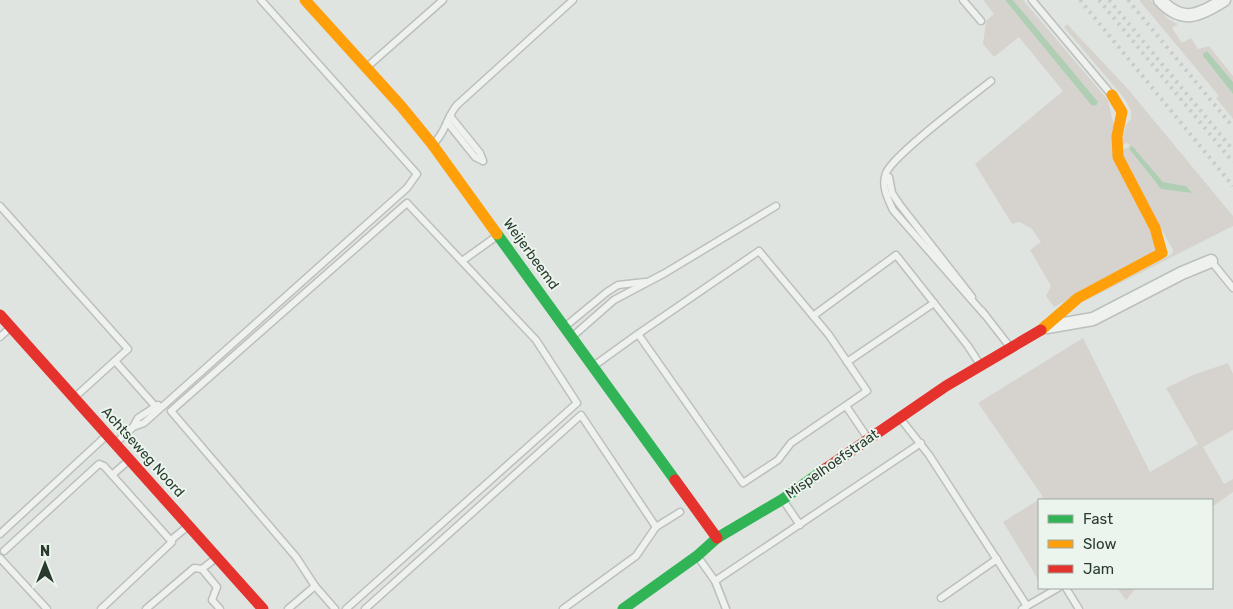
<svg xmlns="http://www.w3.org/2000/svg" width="1233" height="609" font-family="Rubik,sans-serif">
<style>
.green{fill:#d6d3ce;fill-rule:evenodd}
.water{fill:#afceb3}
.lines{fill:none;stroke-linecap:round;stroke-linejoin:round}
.lane-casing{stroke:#bbc0bc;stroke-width:9}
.street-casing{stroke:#bbc0bc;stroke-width:15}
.lane{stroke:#eff1ef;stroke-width:6}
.street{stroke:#eff1ef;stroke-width:12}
.fast{stroke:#30b455;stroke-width:11}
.slow{stroke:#ff9f0a;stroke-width:11}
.jam{stroke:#e5322d;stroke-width:11}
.rail{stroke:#c8ccc9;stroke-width:4;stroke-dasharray:2.5 5;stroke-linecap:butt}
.labels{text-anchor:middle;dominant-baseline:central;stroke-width:4;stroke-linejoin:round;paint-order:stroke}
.street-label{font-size:14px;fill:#283b2d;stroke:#ecf4ee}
</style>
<rect width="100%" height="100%" fill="#dfe4e0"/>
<g class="green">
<polygon points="983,0 1005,0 1092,106 1097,105 1098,103 1013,0 1023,0 1108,100 1112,118 1157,252 1054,307 1046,296 1051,286 1030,250 1041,242 1031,228 1019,222 1012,224 975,164 1063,91 1019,37 994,57 983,44 986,21 994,14"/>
<polygon points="1139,0 1151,0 1168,19 1178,24 1172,28 1182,43 1191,38 1198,49 1209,46 1233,76 1233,82 1208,52 1205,51 1203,56 1206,60 1233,94 1233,119 1216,98 1219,96"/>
<path d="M1067,24L1127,88L1233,216V226L1081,303L1172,254L1173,250L1127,167L1121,151L1130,146L1128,143L1121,145L1126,125L1131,119V111L1125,99L1064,27ZM1133,147L1163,182L1186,186L1192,193L1170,190L1155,182L1130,150Z"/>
<polygon points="1083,338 1150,472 1198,444 1166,388 1193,375 1228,363 1233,374 1233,430 1203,447 1224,484 1233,479 1233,492 1212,507 1212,500 1039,500 1039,581 1003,522 1043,497 978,403"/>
<polygon points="1117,588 1136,588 1126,600"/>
</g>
<g class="water">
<polygon points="1005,0 1013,0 1098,102 1097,105 1092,106"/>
<polygon points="1207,51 1233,82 1233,94 1203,56 1203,53"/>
<polygon points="1130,146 1133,147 1163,182 1186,186 1192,193 1161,189 1130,150"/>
</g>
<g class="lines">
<defs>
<g id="lane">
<polyline points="963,0 981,21"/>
<polyline points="1032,0 1110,93"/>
<polyline points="367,67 443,0"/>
<polyline points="450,116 480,153 483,161"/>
<polyline points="447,122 475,157 483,161"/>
<path d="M434,143C446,132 447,116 457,105L573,0"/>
<polyline points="889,177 892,193 900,205 972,297"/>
<polyline points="0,206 128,349 75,397"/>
<polyline points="462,261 497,236"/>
<polyline points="1211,261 1233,288"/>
<polyline points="982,311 1010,347"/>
<path d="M984,314L893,210C888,199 881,186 886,173C894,154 971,97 991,81"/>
<polyline points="813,316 896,255 968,346 979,363"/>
<polyline points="567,325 607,292 618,285 645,282"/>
<polyline points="573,336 614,300 665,273 776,206"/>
<polyline points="0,337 10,328"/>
<polyline points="115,361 155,406"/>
<polyline points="847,362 934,303"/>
<polyline points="595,365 638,334 743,483 778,460 791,443 867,391 829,335 759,251 638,334"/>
<polyline points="846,406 867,437"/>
<polyline points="900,418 929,455 1027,606 1022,609"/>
<polyline points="133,427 138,418 158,405"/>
<polyline points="116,443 133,427 144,423 172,398 407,188 417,174 261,0"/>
<polyline points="112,475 128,461"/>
<polyline points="783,500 800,525"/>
<polyline points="656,527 680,512"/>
<polyline points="0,534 106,436"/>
<polyline points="171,540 187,527"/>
<polyline points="4,551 99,464 104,466 172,542 101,609"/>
<polyline points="698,557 715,581 726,609"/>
<polyline points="0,558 47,609"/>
<polyline points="202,569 217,587 212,600 220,609"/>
<polyline points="715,581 921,443"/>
<polyline points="1066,588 1079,609"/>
<polyline points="941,598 997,559"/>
<polyline points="1027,606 1058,588"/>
<polyline points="146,609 194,568 202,569 216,558"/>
<polyline points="288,609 315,586"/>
<polyline points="335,609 315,586 296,557 171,411 407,203 536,340 577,403 346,609"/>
<polyline points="365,609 581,415 656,527 636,556 563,609"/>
</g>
<g id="street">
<path d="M1160,0C1182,24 1199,16 1224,0"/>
<polyline points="1047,327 1093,319 1182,273 1211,261"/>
</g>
</defs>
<use href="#lane" class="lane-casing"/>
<use href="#street" class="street-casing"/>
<use href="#lane" class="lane"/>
<use href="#street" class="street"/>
<g class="fast">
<polyline points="497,234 675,480"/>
<polyline points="623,609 697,556 717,538 783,499 825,469"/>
</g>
<g class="slow">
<polyline points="305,0 401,106 432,144 497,234"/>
<polyline points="1041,330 1078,298 1162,253 1155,228 1118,157 1117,136 1122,112 1112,95"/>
</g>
<g class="jam">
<polyline points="0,315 263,609"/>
<polyline points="825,469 946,386 1041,330"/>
<polyline points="675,480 717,538"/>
</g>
<g class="rail">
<polyline points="1080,0 1233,186"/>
<polyline points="1099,0 1233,162"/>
<polyline points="1109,0 1233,150"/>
<polyline points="1128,0 1233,127"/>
</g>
</g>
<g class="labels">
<g class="street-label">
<text transform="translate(531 254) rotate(54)">Weijerbeemd</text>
<text transform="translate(143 452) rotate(48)">Achtseweg Noord</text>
<text transform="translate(832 464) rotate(-35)">Mispelhoefstraat</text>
</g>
</g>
<rect x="1038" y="499" width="175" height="90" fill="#ecf4ee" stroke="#9eaaa1"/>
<rect x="1048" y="515" width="25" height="8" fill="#30b455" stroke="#9eaaa1"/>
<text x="1083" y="524" font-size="15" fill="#283b2d">Fast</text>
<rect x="1048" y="540" width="25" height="8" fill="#ff9f0a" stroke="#9eaaa1"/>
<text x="1083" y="549" font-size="15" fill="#283b2d">Slow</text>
<rect x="1048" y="565" width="25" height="8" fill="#e5322d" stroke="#9eaaa1"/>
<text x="1083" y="574" font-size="15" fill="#283b2d">Jam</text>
<g transform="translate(45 564)" stroke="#ecf4ee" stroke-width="4" paint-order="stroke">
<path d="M0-4L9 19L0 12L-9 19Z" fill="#283b2d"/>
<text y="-8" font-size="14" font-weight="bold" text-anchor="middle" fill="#283b2d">N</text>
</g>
</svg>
